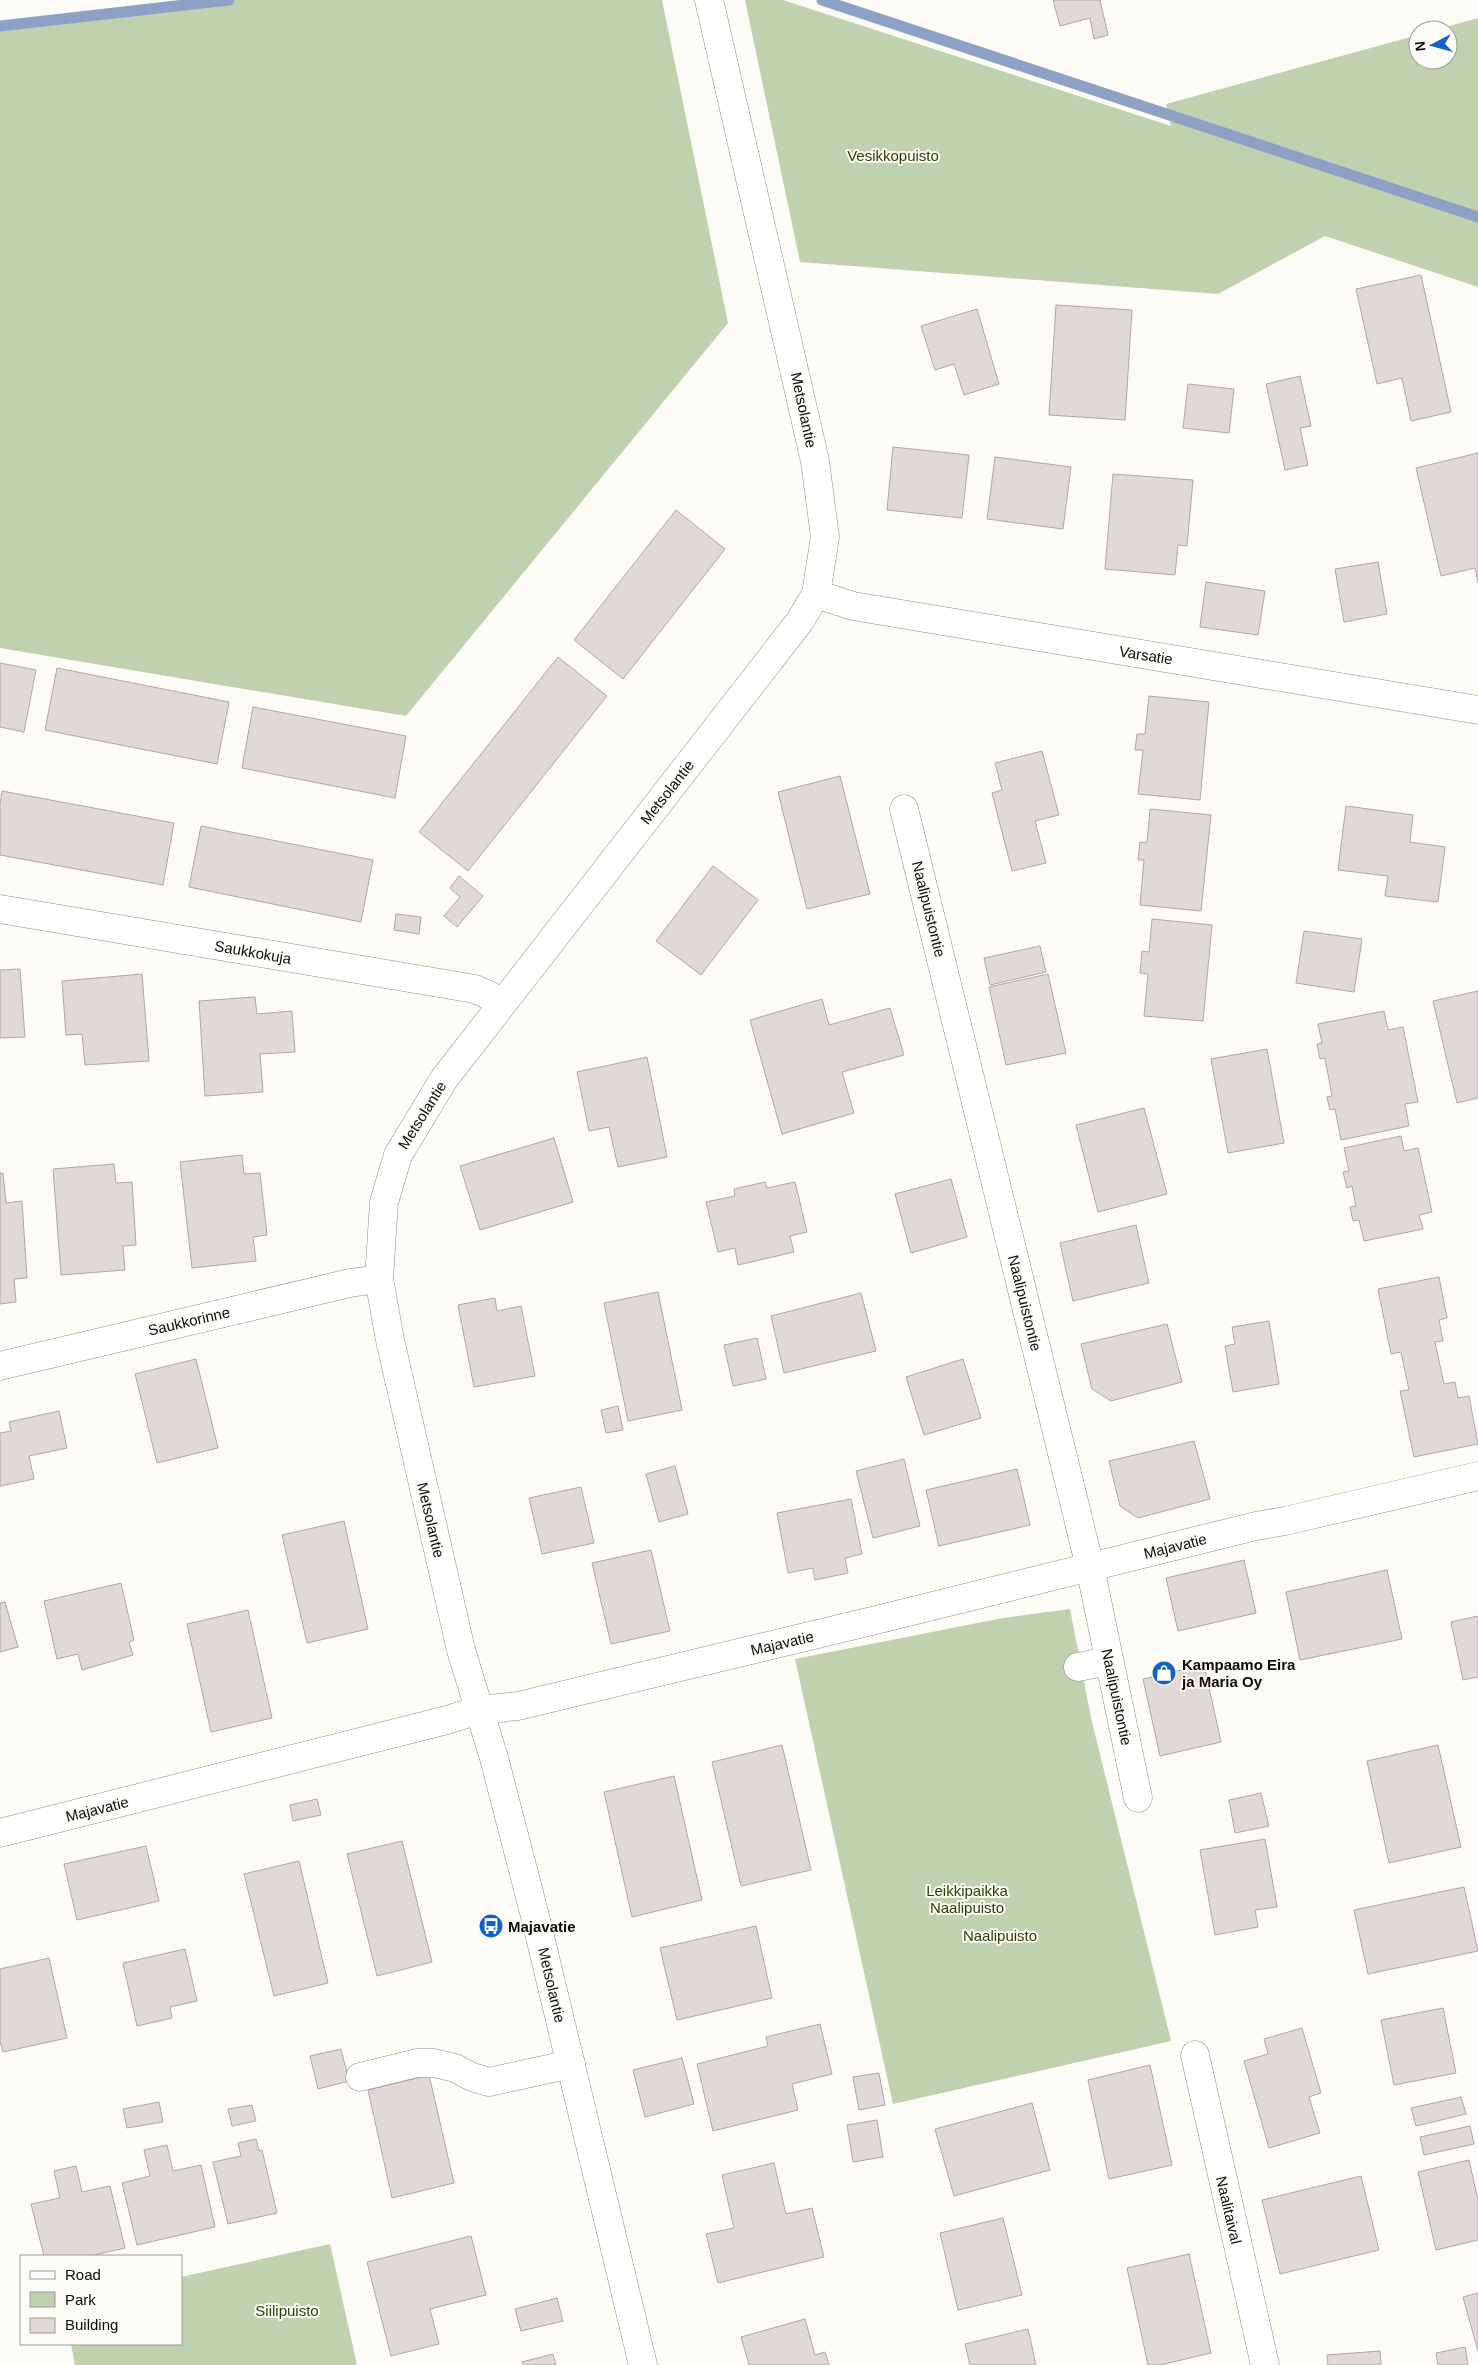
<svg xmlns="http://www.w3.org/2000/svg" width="1478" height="2365" font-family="Arial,sans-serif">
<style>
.green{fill:#c0d1b0}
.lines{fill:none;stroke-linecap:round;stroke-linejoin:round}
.stream{stroke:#8da1c7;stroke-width:11}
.building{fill:#e0d9d8;stroke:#aea7a6}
.minor-casing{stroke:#8e8d87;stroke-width:29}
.minor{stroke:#fff;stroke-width:28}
.labels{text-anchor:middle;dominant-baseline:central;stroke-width:4;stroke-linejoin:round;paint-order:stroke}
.park-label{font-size:15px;fill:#294102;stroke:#fdfbf5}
.street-label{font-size:15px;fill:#0c0b09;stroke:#fdfbf5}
.poi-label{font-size:15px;font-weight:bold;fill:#0c0b09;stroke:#fdfbf5;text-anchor:start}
</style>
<rect width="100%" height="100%" fill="#fdfbf5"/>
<g class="green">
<polygon points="182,0 662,0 728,323 406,716 0,648 0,22"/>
<polygon points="745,0 783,0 1171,126 1166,104 1418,35 1418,60 1448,60 1448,30 1435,30 1478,18 1478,287 1325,236 1218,294 800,262"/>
<polygon points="1070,1609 1091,1718 1171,2041 893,2104 795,1659 1003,1618"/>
<polygon points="330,2244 357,2365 75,2365 71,2344 181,2344 181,2277"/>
</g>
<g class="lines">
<g class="stream">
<polyline points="822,0 1478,217"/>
<polyline points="0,26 229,0"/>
</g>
</g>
<g class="building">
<polygon points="1053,0 1100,0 1108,35 1094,39 1090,18 1060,26"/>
<polygon points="1421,275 1451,412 1411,421 1402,378 1377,384 1356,289"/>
<polygon points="1056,305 1132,310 1125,420 1049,415"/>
<polygon points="977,309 999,384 964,395 954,364 935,370 921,326"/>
<polygon points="1300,376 1311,426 1300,428 1308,465 1285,470 1266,384"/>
<polygon points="1188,384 1234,389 1229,433 1183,428"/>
<polygon points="893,447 969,455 962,518 887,510"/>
<polygon points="1478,453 1478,583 1475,568 1441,576 1416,468"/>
<polygon points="995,457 1071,467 1063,529 987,519"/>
<polygon points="1113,474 1193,480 1187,546 1178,545 1175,575 1105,569"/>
<polygon points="676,510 725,549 623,679 574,640"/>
<polygon points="1378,562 1387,614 1344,622 1335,569"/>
<polygon points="1206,582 1265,591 1258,635 1200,627"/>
<polygon points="558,657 607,696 468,871 419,832"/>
<polygon points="0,663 36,670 24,732 0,727"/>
<polygon points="57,668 229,702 217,764 45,730"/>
<polygon points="1149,696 1209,702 1200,800 1138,794 1143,750 1135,750 1137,734 1145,734"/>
<polygon points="253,707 406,736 395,798 242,768"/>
<polygon points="1042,751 1059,815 1035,821 1046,863 1012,871 992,793 1002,790 995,763"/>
<polygon points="840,776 870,894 807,909 778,792"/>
<polygon points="2,791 174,823 163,885 0,855 0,804"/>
<polygon points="1346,806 1413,815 1410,842 1445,847 1438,902 1385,896 1388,876 1338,870"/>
<polygon points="1150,809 1211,815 1201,911 1140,905 1144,860 1138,860 1140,842 1147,843"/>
<polygon points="201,826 373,860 361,922 189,887"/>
<polygon points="713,866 758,900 701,975 656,941"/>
<polygon points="459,876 483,896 457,927 444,916 460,897 450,888"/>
<polygon points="396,914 421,917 419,934 394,930"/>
<polygon points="1152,919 1212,925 1203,1021 1144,1016 1148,974 1140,973 1142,951 1149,952"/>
<polygon points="1304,931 1362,939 1354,992 1296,983"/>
<polygon points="1040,946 1046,972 990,985 984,958"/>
<polygon points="20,969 25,1037 0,1038 0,970"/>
<polygon points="142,974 149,1061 85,1065 82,1034 66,1035 62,981"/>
<polygon points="1048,974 1066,1053 1006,1065 989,987"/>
<polygon points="1478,991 1478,1098 1457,1103 1433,1001"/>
<polygon points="255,997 257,1014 292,1011 295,1052 260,1054 263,1092 205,1096 199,1001"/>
<polygon points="822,999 829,1025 890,1008 904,1055 842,1072 854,1113 782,1134 750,1020"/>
<polygon points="1384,1011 1388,1030 1403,1027 1418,1102 1405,1104 1409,1126 1341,1140 1335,1109 1330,1110 1327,1097 1332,1096 1325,1058 1320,1059 1317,1044 1322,1043 1318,1024"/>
<polygon points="1267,1049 1284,1143 1228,1153 1211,1059"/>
<polygon points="647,1057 667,1157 618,1167 609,1127 589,1131 577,1072"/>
<polygon points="1144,1108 1167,1194 1098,1212 1076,1125"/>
<polygon points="1401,1136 1404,1151 1418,1148 1432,1212 1419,1215 1423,1229 1364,1241 1359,1220 1353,1221 1350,1207 1356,1206 1352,1186 1347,1188 1343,1172 1349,1171 1344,1148"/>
<polygon points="554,1138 573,1202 480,1230 460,1166"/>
<polygon points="242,1155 244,1174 260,1173 267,1235 253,1237 256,1261 192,1268 180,1162"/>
<polygon points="114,1164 116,1183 132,1182 136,1245 123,1246 125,1270 61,1275 53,1169"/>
<polygon points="0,1173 3,1173 6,1203 22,1201 27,1278 14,1279 16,1302 0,1304"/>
<polygon points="951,1179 967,1237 911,1253 895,1194"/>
<polygon points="765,1182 767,1188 795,1182 807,1232 790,1236 794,1252 738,1265 735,1248 718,1252 706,1202 735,1196 734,1189"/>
<polygon points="1136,1225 1149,1283 1073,1301 1060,1243"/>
<polygon points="1439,1277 1447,1318 1439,1320 1443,1341 1435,1342 1444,1384 1455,1382 1458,1398 1469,1396 1478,1444 1414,1457 1400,1391 1409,1390 1401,1352 1391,1354 1378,1289"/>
<polygon points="658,1292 682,1410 628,1421 604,1303"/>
<polygon points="861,1293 876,1351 784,1373 771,1316"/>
<polygon points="495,1298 497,1311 521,1306 535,1376 474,1387 458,1305"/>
<polygon points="1269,1321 1279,1384 1233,1392 1225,1346 1235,1344 1232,1327"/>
<polygon points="1167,1324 1182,1382 1111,1401 1092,1389 1081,1344"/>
<polygon points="757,1338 766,1379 733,1386 724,1345"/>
<polygon points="196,1359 218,1448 157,1463 135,1374"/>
<polygon points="963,1359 981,1418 924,1435 906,1377"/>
<polygon points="618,1406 623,1430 606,1433 601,1410"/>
<polygon points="59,1411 67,1448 29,1456 34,1479 0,1486 0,1433 11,1431 9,1422"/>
<polygon points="1194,1441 1210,1499 1138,1518 1120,1506 1109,1461"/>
<polygon points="904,1459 920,1526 873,1538 856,1471"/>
<polygon points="675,1466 688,1514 659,1522 646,1474"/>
<polygon points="1017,1469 1030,1525 939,1546 926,1490"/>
<polygon points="581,1487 594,1543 542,1554 529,1498"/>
<polygon points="851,1499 862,1554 845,1558 848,1573 815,1580 813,1568 788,1573 777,1513"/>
<polygon points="344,1521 368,1629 307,1643 282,1535"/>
<polygon points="651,1550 670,1631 611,1644 592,1563"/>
<polygon points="1244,1560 1256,1613 1178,1631 1166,1578"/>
<polygon points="1387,1570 1402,1639 1300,1660 1286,1592"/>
<polygon points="121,1583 134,1640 129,1642 133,1655 82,1670 78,1654 57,1659 44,1601"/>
<polygon points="5,1602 18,1647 0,1652 0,1603"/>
<polygon points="248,1610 272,1718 211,1732 187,1624"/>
<polygon points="1478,1616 1478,1677 1463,1680 1451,1622"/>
<polygon points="1204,1665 1221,1742 1160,1756 1143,1679"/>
<polygon points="782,1745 811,1870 741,1886 712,1762"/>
<polygon points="1438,1745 1461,1847 1389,1863 1367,1761"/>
<polygon points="674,1776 702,1900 632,1917 604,1792"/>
<polygon points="1261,1793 1269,1826 1235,1833 1229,1800"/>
<polygon points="317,1799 321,1815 293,1821 290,1805"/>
<polygon points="1265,1839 1277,1907 1255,1910 1258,1927 1215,1935 1200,1850"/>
<polygon points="402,1841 432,1962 377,1976 347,1854"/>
<polygon points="146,1846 159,1901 77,1920 64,1864"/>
<polygon points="299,1861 328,1983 274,1996 244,1874"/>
<polygon points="1464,1887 1478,1951 1368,1974 1354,1910"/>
<polygon points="756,1926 772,1998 677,2020 660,1948"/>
<polygon points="185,1949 197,2001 170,2007 172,2018 137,2026 123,1963"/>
<polygon points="49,1958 67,2038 3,2052 0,2041 0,1969"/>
<polygon points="1443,2008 1456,2073 1394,2085 1381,2020"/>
<polygon points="820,2024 832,2074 792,2084 798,2110 713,2131 697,2064 768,2046 766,2037"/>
<polygon points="1302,2028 1321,2093 1309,2097 1320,2133 1269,2148 1244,2061 1268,2054 1264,2039"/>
<polygon points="341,2049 349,2081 318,2089 310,2056"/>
<polygon points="682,2058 694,2104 645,2117 633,2070"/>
<polygon points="1150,2065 1172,2165 1109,2179 1088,2080"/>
<polygon points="879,2073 885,2105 859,2110 853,2077"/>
<polygon points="429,2075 454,2183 392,2198 368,2090"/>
<polygon points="1461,2097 1466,2114 1416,2126 1411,2108"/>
<polygon points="159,2102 163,2122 127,2128 123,2109"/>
<polygon points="1032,2103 1050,2170 954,2196 935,2129"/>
<polygon points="252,2105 256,2121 232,2126 228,2109"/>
<polygon points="877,2120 883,2157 853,2162 847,2125"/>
<polygon points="1470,2126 1474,2144 1424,2155 1420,2137"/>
<polygon points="256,2139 259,2151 262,2150 277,2213 228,2224 213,2162 241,2156 238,2143"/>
<polygon points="167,2145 173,2171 201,2165 215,2227 137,2245 122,2183 150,2176 144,2150"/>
<polygon points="1469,2160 1478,2200 1478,2240 1436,2250 1418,2172"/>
<polygon points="774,2163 786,2214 812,2208 824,2257 718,2283 706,2234 734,2228 722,2175"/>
<polygon points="76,2166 82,2192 110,2186 125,2248 90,2256 44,2256 31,2204 60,2198 54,2171"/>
<polygon points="1361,2176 1379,2250 1280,2274 1262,2200"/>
<polygon points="1003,2218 1022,2295 958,2310 940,2233"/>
<polygon points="471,2236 486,2295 430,2309 439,2344 391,2356 367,2262"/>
<polygon points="1189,2254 1211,2353 1160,2365 1148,2365 1127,2268"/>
<polygon points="1478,2293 1478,2351 1463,2297"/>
<polygon points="557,2298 563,2321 521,2331 515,2309"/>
<polygon points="805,2319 815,2355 825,2352 829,2365 749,2365 741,2337"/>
<polygon points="1028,2329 1036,2365 970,2365 965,2344"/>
<polygon points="1465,2347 1468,2365 1438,2365 1436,2353"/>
<polygon points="1380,2351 1381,2365 1328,2365 1327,2355"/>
<polygon points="553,2354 556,2365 523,2365 522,2362"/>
</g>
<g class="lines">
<defs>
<g id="minor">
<polyline points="816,594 853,606 1478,710"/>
<polyline points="904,809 1090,1567 1138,1798"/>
<polyline points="0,909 475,989 503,1002"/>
<polyline points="0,1366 350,1283 379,1279"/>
<polyline points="1078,1667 1109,1661"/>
<polyline points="0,1833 447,1720 479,1710 518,1706 876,1620 1256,1526 1285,1521 1478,1476"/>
<polyline points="1195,2055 1265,2365"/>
<polyline points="360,2077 417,2063 434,2063 455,2068 472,2077 489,2082 571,2064"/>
<polyline points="643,2365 535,1916 494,1758 461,1650 390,1340 379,1279 384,1202 398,1155 444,1079 800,621 816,594 825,537 815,461 709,0"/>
</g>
</defs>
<use href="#minor" class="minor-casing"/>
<use href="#minor" class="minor"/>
</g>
<defs>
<symbol id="shop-disc" viewBox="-11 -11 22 22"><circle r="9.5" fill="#1161cb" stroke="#fdfbf5"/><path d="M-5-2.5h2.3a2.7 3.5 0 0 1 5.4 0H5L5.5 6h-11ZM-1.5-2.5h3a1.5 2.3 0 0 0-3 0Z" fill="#fff"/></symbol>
<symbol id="bus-disc" viewBox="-11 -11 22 22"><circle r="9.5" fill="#1161cb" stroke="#fdfbf5"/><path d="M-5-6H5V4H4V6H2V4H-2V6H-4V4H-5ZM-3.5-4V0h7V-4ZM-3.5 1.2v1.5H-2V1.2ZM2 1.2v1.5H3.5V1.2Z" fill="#fff"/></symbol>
</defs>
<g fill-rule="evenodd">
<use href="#shop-disc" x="1150" y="1659" width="28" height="28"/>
<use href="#bus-disc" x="477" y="1912" width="28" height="28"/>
</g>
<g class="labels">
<g class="park-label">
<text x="893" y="155">Vesikkopuisto</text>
<text x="967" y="1890">Leikkipaikka<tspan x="967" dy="17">Naalipuisto</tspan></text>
<text x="1000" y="1935">Naalipuisto</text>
<text x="287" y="2310">Siilipuisto</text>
</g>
<g class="street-label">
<text transform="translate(804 410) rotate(78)">Metsolantie</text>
<text transform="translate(1146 655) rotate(9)">Varsatie</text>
<text transform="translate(667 792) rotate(-52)">Metsolantie</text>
<text transform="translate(929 909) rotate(76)">Naalipuistontie</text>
<text transform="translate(253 952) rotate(10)">Saukkokuja</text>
<text transform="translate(422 1115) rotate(-58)">Metsolantie</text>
<text transform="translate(1025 1303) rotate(76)">Naalipuistontie</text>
<text transform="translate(189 1321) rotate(-13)">Saukkorinne</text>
<text transform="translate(431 1520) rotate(77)">Metsolantie</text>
<text transform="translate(1175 1546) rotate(-14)">Majavatie</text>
<text transform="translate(782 1643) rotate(-13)">Majavatie</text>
<text transform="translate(1117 1697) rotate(78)">Naalipuistontie</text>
<text transform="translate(97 1809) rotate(-14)">Majavatie</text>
<text transform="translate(552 1985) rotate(77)">Metsolantie</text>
<text transform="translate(1229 2210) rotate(77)">Naalitaival</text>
</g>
<g class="poi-label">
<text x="1182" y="1664">Kampaamo Eira<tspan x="1182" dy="17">ja Maria Oy</tspan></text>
<text x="508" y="1926">Majavatie</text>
</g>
</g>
<rect x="20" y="2255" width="162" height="90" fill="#fdfbf5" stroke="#9d9b97"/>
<rect x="30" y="2271" width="25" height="8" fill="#ffffff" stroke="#9d9b97"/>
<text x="65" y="2280" font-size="15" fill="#0c0b09">Road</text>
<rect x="30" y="2292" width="25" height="15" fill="#c0d1b0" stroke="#9d9b97"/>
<text x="65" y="2305" font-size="15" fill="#0c0b09">Park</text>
<rect x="30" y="2318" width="25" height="15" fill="#e0d9d8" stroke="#9d9b97"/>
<text x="65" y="2330" font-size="15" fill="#0c0b09">Building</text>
<g transform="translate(1433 45) rotate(264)"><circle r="24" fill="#fdfbf5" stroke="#9d9b97"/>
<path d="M0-4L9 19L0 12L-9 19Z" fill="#1161cb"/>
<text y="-8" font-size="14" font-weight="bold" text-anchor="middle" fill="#0c0b09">N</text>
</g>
</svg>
